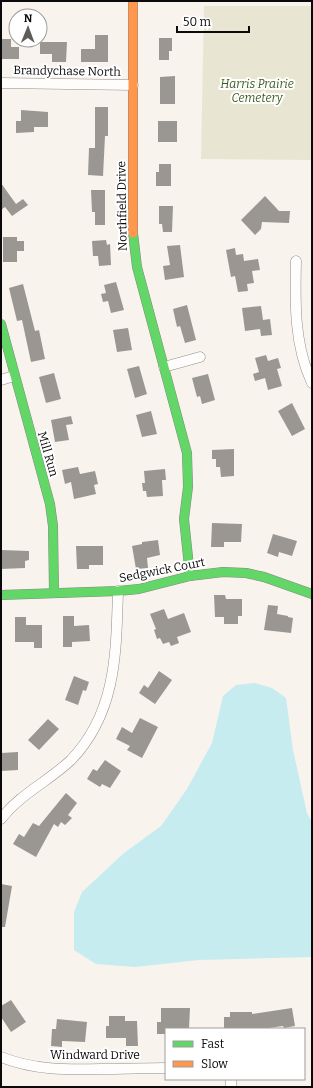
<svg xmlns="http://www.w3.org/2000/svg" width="313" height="1088" font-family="Bitter,serif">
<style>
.cemetery{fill:#e8e6d2}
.water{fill:#c6ecf0}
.building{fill:#9a9793}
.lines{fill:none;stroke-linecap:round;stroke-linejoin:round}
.street-casing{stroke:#918f8c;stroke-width:11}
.fast-casing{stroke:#888683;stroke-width:10}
.slow-casing{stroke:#888683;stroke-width:10}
.street{stroke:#fefdfc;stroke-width:10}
.fast{stroke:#63d668;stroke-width:9}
.slow{stroke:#ff974d;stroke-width:9}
.labels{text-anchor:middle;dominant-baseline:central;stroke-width:4;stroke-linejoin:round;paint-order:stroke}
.street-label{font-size:12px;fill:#0a0a0a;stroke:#fff}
.park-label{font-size:12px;font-style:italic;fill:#3c5b20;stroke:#fff}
</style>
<rect width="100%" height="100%" fill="#f8f3ed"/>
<polygon class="cemetery" points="204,6 312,6 312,160 201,159"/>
<polygon class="water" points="255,683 272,688 286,698 293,750 307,813 312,822 312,957 199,960 135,967 96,964 74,950 74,912 82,892 124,853 161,826 187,789 212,743 223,696 236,685"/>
<g class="building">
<polygon points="95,35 108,35 108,62 81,62 81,49 95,49"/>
<polygon points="159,38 172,38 172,51 169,51 169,60 159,60"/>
<polygon points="1,39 11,39 11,47 19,47 19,59 1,59"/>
<polygon points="40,42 67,42 66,62 52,62 52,54 40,54"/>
<polygon points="175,76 175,104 160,104 160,77"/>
<polygon points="95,107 108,107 108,136 105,136 103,176 88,175 89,148 95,148"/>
<polygon points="21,110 48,112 48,127 34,127 34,132 16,133 16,121 21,121"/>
<rect x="158" y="121" width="19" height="21"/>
<polygon points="159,164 171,164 171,186 156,186 156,172 159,172"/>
<polygon points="1,183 16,204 23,199 28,205 12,216 5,207 1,210"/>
<polygon points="91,190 105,190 105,225 95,225 95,212 92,212"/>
<polygon points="265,196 279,211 290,211 289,223 262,222 261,229 255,235 241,220"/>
<polygon points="159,206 173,206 172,232 163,232 162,224 159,224"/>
<polygon points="3,237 17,237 17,241 24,241 24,251 17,251 17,262 3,262"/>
<polygon points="106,240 107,245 110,244 111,265 99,266 98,256 93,256 92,241"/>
<polygon points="180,245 184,277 165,280 163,266 170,265 167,246"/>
<polygon points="235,248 236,255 243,254 244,261 258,259 260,270 252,271 254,283 247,284 248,291 238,292 235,276 231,277 226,250"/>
<polygon points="116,282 124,310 111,313 108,301 103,302 101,294 106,293 104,285"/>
<polygon points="23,284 35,331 39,330 45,359 31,362 22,320 17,321 9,288"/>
<polygon points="187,305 196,340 185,343 180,326 177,327 173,309"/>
<polygon points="261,306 263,320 270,319 272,335 261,336 260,329 245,331 242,308"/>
<polygon points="128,328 132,350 117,352 113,330"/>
<polygon points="266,355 268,361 278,358 281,368 277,369 282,386 268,390 265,378 255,381 253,374 259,372 255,358"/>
<polygon points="139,366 147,394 135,398 127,369"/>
<polygon points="54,373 61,399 46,403 39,377"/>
<polygon points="208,374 215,400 202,404 200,396 197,397 192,378"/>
<polygon points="292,403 305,429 292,436 278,411"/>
<polygon points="151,411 157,434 142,437 136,415"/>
<polygon points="71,416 73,424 66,425 69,440 55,442 51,420"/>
<polygon points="234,449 234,476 221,477 220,467 216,467 216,459 212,459 212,450"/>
<polygon points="78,467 80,474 95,471 98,484 94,485 96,494 74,499 71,482 65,484 62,470"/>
<polygon points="165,469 166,480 162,480 163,496 147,497 146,491 143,491 142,483 145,483 144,471"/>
<polygon points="212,523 242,524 241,542 224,542 224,547 211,547"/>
<polygon points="273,534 297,541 292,556 279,552 278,557 267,553"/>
<polygon points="158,540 160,555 147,558 148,568 136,569 132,546 142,544 142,542"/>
<polygon points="76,546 103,546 103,565 89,565 89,569 77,569"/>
<polygon points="1,550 29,551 29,560 25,561 25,568 1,569"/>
<polygon points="214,595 225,595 226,599 242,599 242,616 238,616 238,624 224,624 224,617 215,617"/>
<polygon points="268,605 278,606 277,614 288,616 288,617 293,618 291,633 264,630"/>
<polygon points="164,609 168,619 184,613 191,632 177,637 179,643 171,646 169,642 163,644 160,638 157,639 154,630 156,629 150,614"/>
<polygon points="63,616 74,616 74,626 89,625 90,641 72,642 72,647 63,647"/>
<polygon points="15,617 26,617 26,625 42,625 42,648 34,648 34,642 15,642"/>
<polygon points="159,671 172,680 155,704 139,693 144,685 148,688"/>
<polygon points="74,676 89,682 86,691 83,690 78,705 65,700"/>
<polygon points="140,718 158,727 142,758 127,750 130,746 116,739 122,727 132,733"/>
<polygon points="48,719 59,729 39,750 28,740"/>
<polygon points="18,752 18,770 1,771 1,753"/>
<polygon points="105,760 121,771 110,788 102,784 100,787 87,779 93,769 97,771"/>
<polygon points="66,793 77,803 68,815 72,818 65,825 61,822 58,827 54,824 36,857 13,844 19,834 24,837 33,823 39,826"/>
<polygon points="1,884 12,886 5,927 1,927"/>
<polygon points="11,1000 26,1022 11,1032 1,1017 1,1006"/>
<polygon points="161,1008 190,1008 189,1029 166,1029 166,1034 157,1034 157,1022 161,1022"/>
<polygon points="292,1008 295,1026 284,1028 283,1026 262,1029 224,1029 224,1017 230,1017 230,1012 252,1012 252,1014"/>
<polygon points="109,1016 125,1016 125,1021 137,1021 138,1046 126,1046 126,1038 106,1038 106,1026 109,1026"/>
<polygon points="57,1019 87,1022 85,1042 62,1041 62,1047 51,1046 52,1029 56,1029"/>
</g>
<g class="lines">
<defs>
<g id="street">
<polyline points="1,83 133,85"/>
<path d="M296,261C295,302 294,345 312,383"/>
<polyline points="164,367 200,357"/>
<polyline points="1,380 14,376"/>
<path d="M1,819C20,794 49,781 71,760C117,712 116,652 118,591"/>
<path d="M1,1057C33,1070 67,1070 101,1069C123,1069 144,1068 166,1068"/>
<polyline points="231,1079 231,1087"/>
</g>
<g id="fast">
<polyline points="133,233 137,267 187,453 188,487 184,519 190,576"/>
<polyline points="1,324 50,504 53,526 54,593"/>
<polyline points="1,595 118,591 139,589 190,576 223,572 246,573 264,577 312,594"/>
</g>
<polyline id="slow" points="133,1 133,233"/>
</defs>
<use href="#street" class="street-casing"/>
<use href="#fast" class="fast-casing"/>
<use href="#slow" class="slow-casing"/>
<use href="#street" class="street"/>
<use href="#fast" class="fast"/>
<use href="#slow" class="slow"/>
</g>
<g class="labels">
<g class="street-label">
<text transform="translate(67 71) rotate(1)">Brandychase North</text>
<text transform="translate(122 206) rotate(-91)">Northfield Drive</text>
<text transform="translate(48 454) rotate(74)">Mill Run</text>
<text transform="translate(162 570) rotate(-11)">Sedgwick Court</text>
<text x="95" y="1055">Windward Drive</text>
</g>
<g class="park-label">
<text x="257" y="84">Harris Prairie<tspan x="257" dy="14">Cemetery</tspan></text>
</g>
</g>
<rect width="313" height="1088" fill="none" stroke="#0a0a0a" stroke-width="4"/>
<rect x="165" y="1028" width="140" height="52" fill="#ffffff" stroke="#9d9d9d"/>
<rect x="173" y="1041" width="20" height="6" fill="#63d668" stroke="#9d9d9d"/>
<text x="201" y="1048" font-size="12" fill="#0a0a0a">Fast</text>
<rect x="173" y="1061" width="20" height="6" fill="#ff974d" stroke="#9d9d9d"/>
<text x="201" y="1068" font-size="12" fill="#0a0a0a">Slow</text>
<g transform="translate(28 28) rotate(1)"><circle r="19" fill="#ffffff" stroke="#9d9d9d"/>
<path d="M0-3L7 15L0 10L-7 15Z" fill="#5d5c59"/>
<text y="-6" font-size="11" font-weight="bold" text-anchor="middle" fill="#0a0a0a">N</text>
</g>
<path d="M177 26v6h72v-6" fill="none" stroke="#0a0a0a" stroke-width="2"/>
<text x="183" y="26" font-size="12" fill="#0a0a0a" stroke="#ffffff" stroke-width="3" paint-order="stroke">50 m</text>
</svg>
